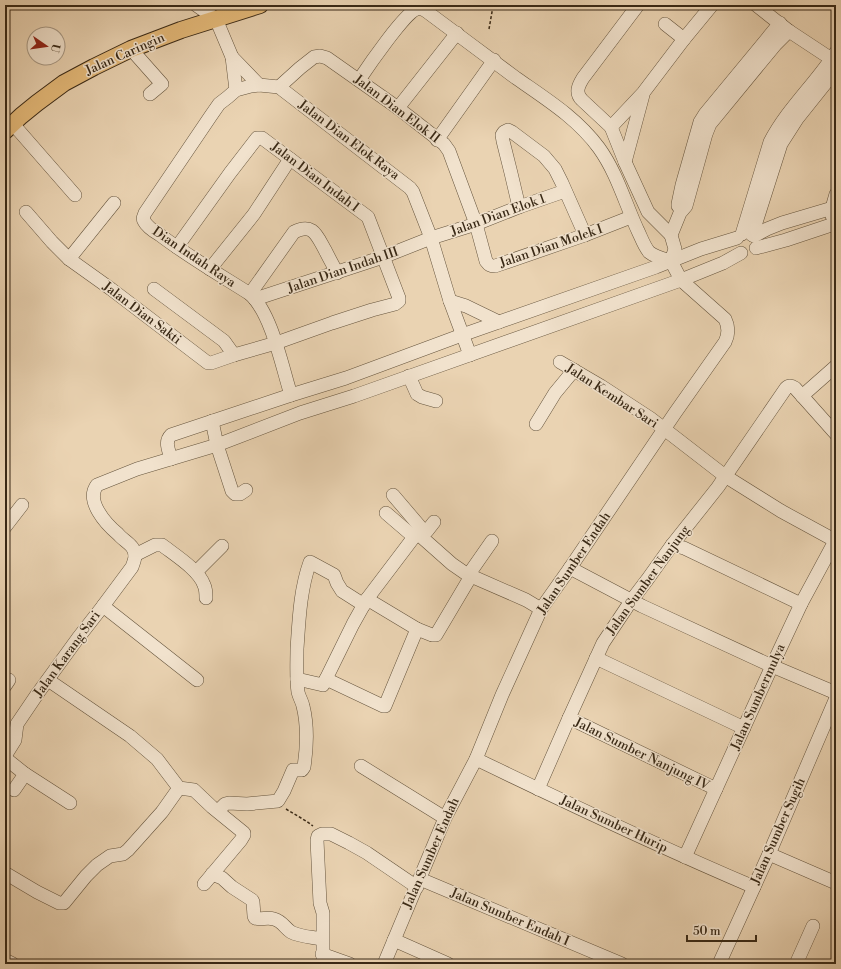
<svg xmlns="http://www.w3.org/2000/svg" width="841" height="969" font-family="'Libre Bodoni',serif">
<style>
.lines{fill:none;stroke-linecap:round;stroke-linejoin:round}
.minor-casing{stroke:#65543d;stroke-width:14}
.major-casing{stroke:#392916;stroke-width:18}
.path{stroke:#392916;stroke-width:1.5;stroke-dasharray:3 2;stroke-linecap:butt}
.minor{stroke:#f1e2cd;stroke-width:13}
.major{stroke:#e5ba79;stroke-width:16}
.labels{text-anchor:middle;dominant-baseline:central;stroke-width:3;stroke-linejoin:round;paint-order:stroke}
.street-label{font-size:13px;fill:#392916;stroke:#f1e2cd}
</style>
<rect width="100%" height="100%" fill="#ead3b2"/>
<filter id="stains"><feTurbulence type="fractalNoise" baseFrequency=".005" numOctaves="4"/><feColorMatrix values="0 0 0 0 .2 0 0 0 0 .09 0 0 0 0 .02 0 0 0 .5 -.17"/></filter>
<radialGradient id="worn" r=".72"><stop offset=".6" stop-color="#630" stop-opacity="0"/><stop offset="1" stop-color="#630" stop-opacity=".3"/></radialGradient>
<g class="lines">
<defs>
<g id="minor">
<polyline points="196,5 216,19 232,57 236,90"/>
<path d="M638,5L583,78C578,86 575,93 582,100L611,127L625,162L648,212L671,235"/>
<polyline points="756,5 789,31 836,62"/>
<polyline points="665,24 684,39"/>
<polyline points="131,49 162,84 150,94"/>
<polyline points="232,57 259,85"/>
<path d="M359,80C367,68 406,11 417,9C421,8 423,9 426,11C456,33 486,56 516,78C546,99 577,118 599,148C617,173 625,203 638,231C641,237 644,246 649,252C655,257 664,259 671,261"/>
<path d="M279,87L300,68L314,57L320,56L327,58L398,108L444,144L449,151L476,224L486,261C489,265 490,266 495,266L585,235L631,217"/>
<polyline points="398,108 457,33"/>
<polyline points="13,124 75,195"/>
<polyline points="611,127 643,93 684,39 712,5"/>
<polyline points="437,140 494,60"/>
<polyline points="625,162 643,95"/>
<polyline points="678,206 678,204 682,185 700,122 705,114 780,23"/>
<polyline points="519,207 511,173 503,141 502,135 504,132 508,130 512,132 544,156 555,169 562,183 585,235"/>
<polyline points="26,212 52,242 69,259 111,289 208,363 211,363 234,355 276,343 332,323 372,310 395,304 399,301 399,298 368,217 262,138 257,138 230,173 177,247"/>
<polyline points="832,216 832,208 836,194"/>
<path d="M742,234L770,142C787,109 816,83 836,52"/>
<polyline points="752,235 781,144 797,119 836,70"/>
<polyline points="754,236 767,229 782,223 836,207"/>
<polyline points="756,248 786,240 831,225 836,218"/>
<polyline points="69,259 114,203"/>
<polyline points="671,261 675,249 671,235 680,213 686,206 706,134 710,124 775,45 789,31"/>
<polyline points="210,269 254,214 290,159"/>
<polyline points="154,289 224,341 234,355"/>
<path d="M250,294L294,232C313,222 317,236 325,250C329,258 333,265 337,273"/>
<polyline points="255,299 383,257 431,238 476,224 519,207 565,191"/>
<polyline points="450,301 466,306 499,322"/>
<polyline points="560,362 601,386 650,418 725,476 781,511 836,541"/>
<polyline points="409,376 417,394 422,397 436,401"/>
<path d="M291,395C282,367 272,314 250,294C220,275 189,257 160,235C155,232 147,227 144,221C142,218 144,216 145,213L210,117L219,104L228,97L236,90L251,86L259,85L279,87L410,188L413,192L431,238L450,301L470,355"/>
<polyline points="802,396 836,366"/>
<polyline points="212,421 217,445 232,491 235,494 240,494 246,490"/>
<polyline points="536,424 555,393 574,370"/>
<path d="M171,459C169,450 164,442 171,435L291,395L346,378L462,335L656,267L701,249L737,238"/>
<polyline points="393,495 422,529 417,533 452,564 465,573 471,576 526,600 541,609"/>
<polyline points="386,513 414,537"/>
<polyline points="5,527 22,505"/>
<polyline points="422,529 425,532 427,531 434,522"/>
<polyline points="672,545 684,548 801,604"/>
<path d="M135,555L155,545H162C175,555 199,570 204,585C206,589 206,594 206,598"/>
<polyline points="570,568 642,606 772,666 836,693"/>
<polyline points="196,572 222,546"/>
<polyline points="469,574 492,541"/>
<polyline points="367,599 417,629"/>
<polyline points="103,606 197,680"/>
<polyline points="596,658 744,728"/>
<polyline points="297,679 323,685 353,624 367,599 417,533"/>
<polyline points="326,679 383,706 385,706 417,629 432,635 436,635 471,576"/>
<polyline points="48,680 130,736 157,759 179,788 194,790 212,807 244,833 244,835 241,840 204,884"/>
<polyline points="5,686 9,680"/>
<polyline points="569,718 716,789"/>
<path d="M5,756L15,740L17,724L38,693L78,638L103,606L132,567C135,559 137,554 132,547C128,542 122,539 118,534C106,524 85,501 97,485L137,469L217,445L300,413L354,396L681,280L723,263L741,253"/>
<polyline points="5,758 25,774 70,803"/>
<path d="M476,759C567,803 660,847 754,887"/>
<polyline points="361,766 445,818"/>
<path d="M538,789L569,718L603,643L631,601L647,580L672,545L718,487L786,388C789,385 792,386 795,388L836,434"/>
<polyline points="14,790 25,774"/>
<path d="M218,811L225,804L229,803L247,804L278,801L284,791L293,770H302L304,767C307,747 308,726 303,706C302,701 299,697 298,692C296,678 297,663 297,649C299,620 300,590 310,562L334,575L337,583L342,591L364,605"/>
<polyline points="769,854 836,883"/>
<polyline points="685,857 772,666 801,604 836,539"/>
<polyline points="5,873 37,892 59,903 64,903 86,876 97,865 110,856 123,854 128,850 162,812 179,788"/>
<path d="M212,874L222,878L232,887L252,900L253,902L254,916L255,918C261,920 267,917 274,919C282,921 285,928 291,932C300,937 313,937 322,939"/>
<polyline points="420,879 622,964"/>
<polyline points="394,940 448,964"/>
<polyline points="322,954 350,964"/>
<polyline points="5,960 13,964"/>
<polyline points="323,964 323,913 320,903 317,840 318,836 322,834 331,834 349,843 367,853 417,887"/>
<path d="M384,964L445,818L476,759L502,695L541,609L570,568L675,413L725,342C729,334 729,327 725,319L681,280L671,261"/>
<polyline points="719,964 769,854 836,698"/>
<polyline points="796,964 813,926"/>
</g>
<polyline id="major" points="5,131 21,116 37,103 64,83 94,67 131,49 181,30 260,5"/>
</defs>
<use href="#minor" class="minor-casing"/>
<use href="#major" class="major-casing"/>
<g class="path">
<polyline points="489,29 492,12 494,5"/>
<polyline points="286,809 306,821 313,826"/>
</g>
<use href="#minor" class="minor"/>
<use href="#major" class="major"/>
</g>
<g class="labels">
<g class="street-label">
<text transform="translate(125 54) rotate(-24)">Jalan Caringin</text>
<text transform="translate(397 109) rotate(37)">Jalan Dian Elok II</text>
<text transform="translate(349 140) rotate(37)">Jalan Dian Elok Raya</text>
<text transform="translate(315 177) rotate(37)">Jalan Dian Indah I</text>
<text transform="translate(498 215) rotate(-20)">Jalan Dian Elok 1</text>
<text transform="translate(551 246) rotate(-19)">Jalan Dian Molek I</text>
<text transform="translate(194 257) rotate(34)">Dian Indah Raya</text>
<text transform="translate(343 270) rotate(-19)">Jalan Dian Indah III</text>
<text transform="translate(142 313) rotate(37)">Jalan Dian Sakti</text>
<text transform="translate(612 396) rotate(33)">Jalan Kembar Sari</text>
<text transform="translate(574 563) rotate(-56)">Jalan Sumber Endah</text>
<text transform="translate(648 580) rotate(-54)">Jalan Sumber Nanjung</text>
<text transform="translate(67 654) rotate(-54)">Jalan Karang Sari</text>
<text transform="translate(758 697) rotate(-66)">Jalan Sumbermulya</text>
<text transform="translate(642 754) rotate(26)">Jalan Sumber Nanjung IV</text>
<text transform="translate(614 824) rotate(25)">Jalan Sumber Hurip</text>
<text transform="translate(778 831) rotate(-66)">Jalan Sumber Sugih</text>
<text transform="translate(431 853) rotate(-66)">Jalan Sumber Endah</text>
<text transform="translate(510 917) rotate(23)">Jalan Sumber Endah I</text>
</g>
</g>
<rect width="841" height="969" fill="none" stroke="#ead3b2" stroke-width="20"/>
<rect x="6" y="6" width="829" height="957" fill="none" stroke="#392916" stroke-width="2"/>
<rect x="10" y="10" width="821" height="949" fill="none" stroke="#392916"/>
<g transform="translate(46 46) rotate(103)"><circle r="19" fill="#f1e2cd" stroke="#a79884"/>
<path d="M0-3L7 15L0 10L-7 15Z" fill="#8f2418"/>
<text y="-6" font-size="11" font-weight="bold" text-anchor="middle" fill="#392916">U</text>
</g>
<path d="M687 935v6h69v-6" fill="none" stroke="#392916" stroke-width="2"/>
<text x="693" y="935" font-size="12" fill="#392916" stroke="#f1e2cd" stroke-width="3" paint-order="stroke">50 m</text>
<rect width="100%" height="100%" filter="url(#stains)"/>
<rect width="100%" height="100%" fill="url(#worn)"/>
</svg>
